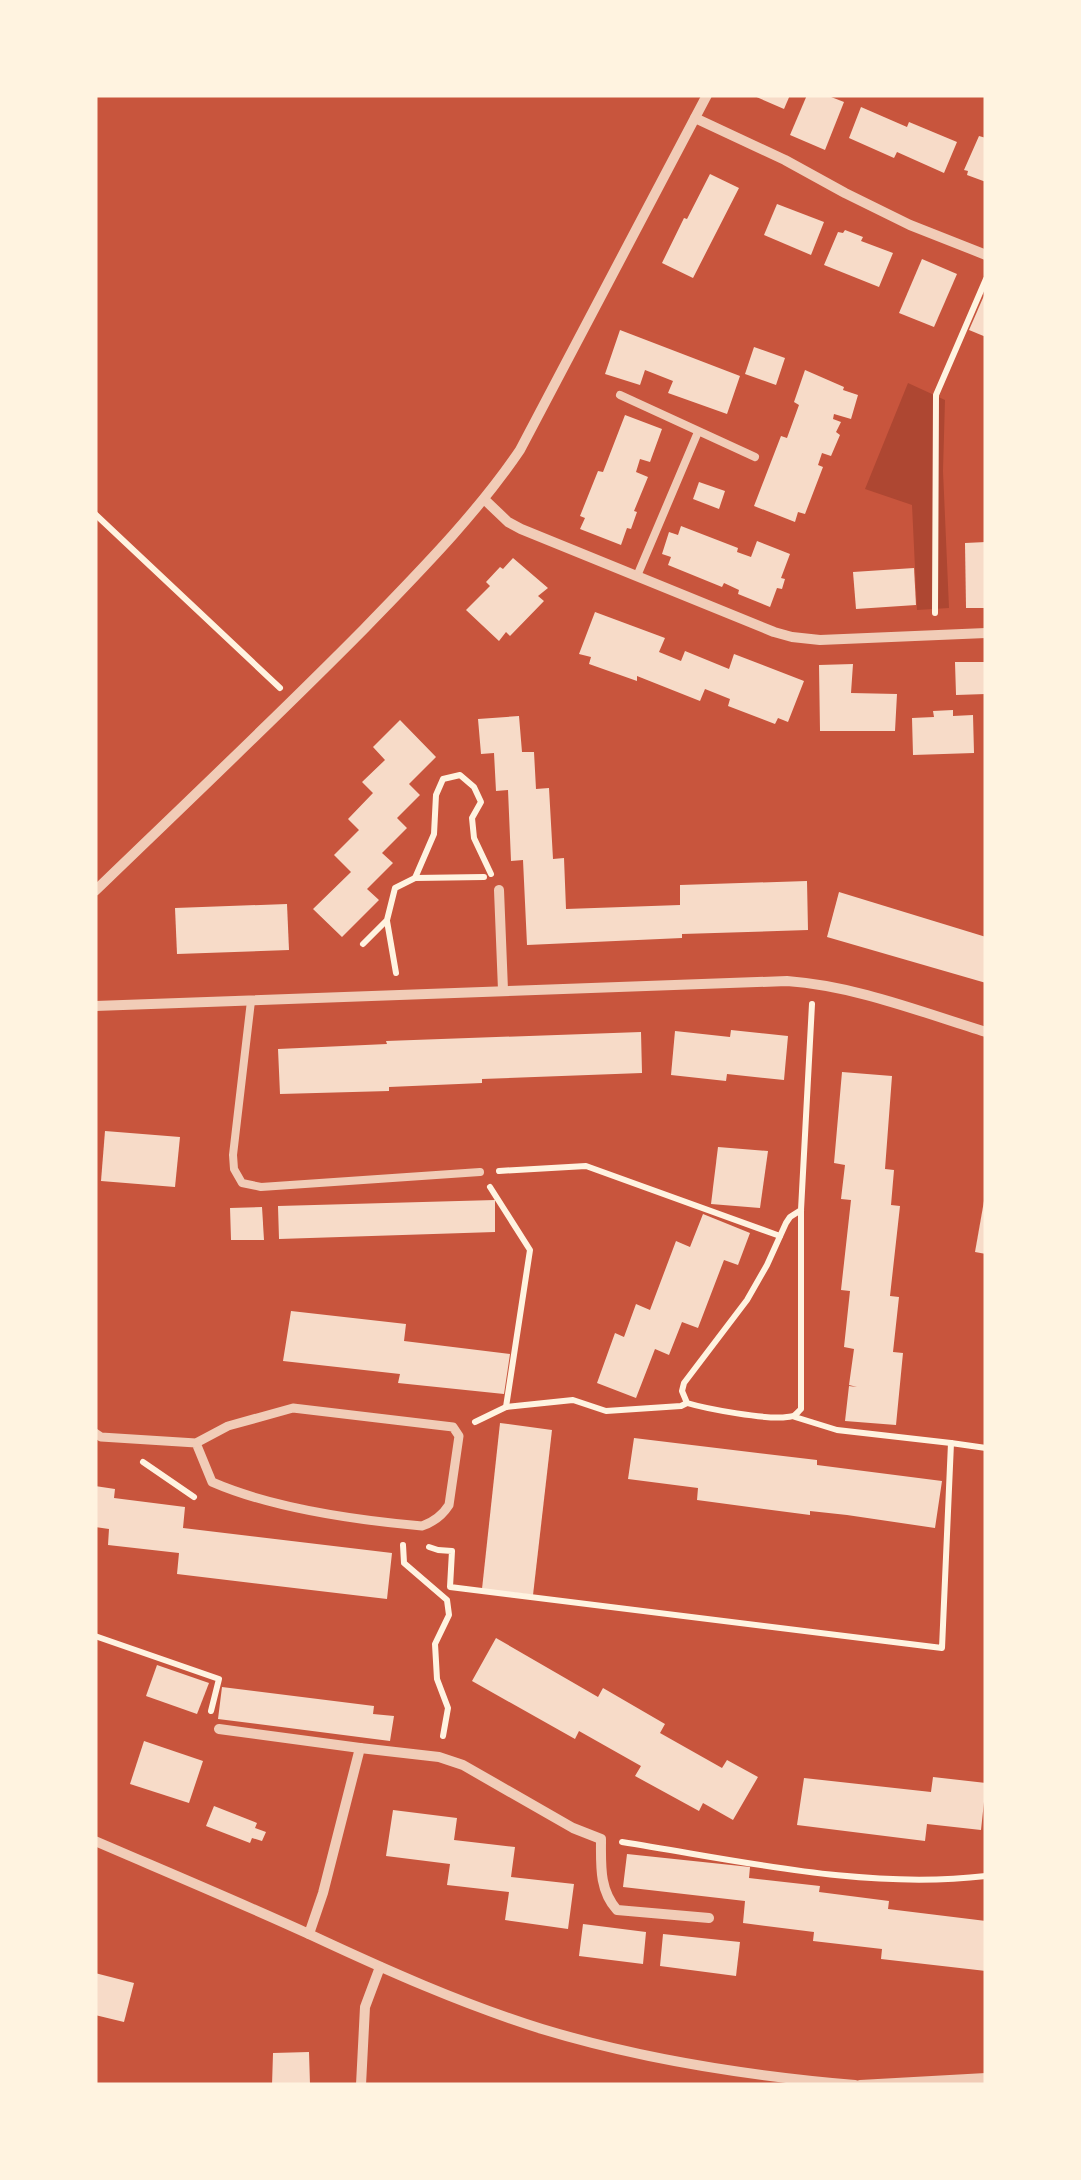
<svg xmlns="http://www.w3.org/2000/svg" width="1081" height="2180" font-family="'PT Sans',sans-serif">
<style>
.green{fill:#ae4732}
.building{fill:#f7dbc8}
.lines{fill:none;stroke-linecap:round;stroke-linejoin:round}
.path{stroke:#fff3e0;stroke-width:6}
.service{stroke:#f1ccb7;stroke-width:8}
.pedestrian{stroke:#f1ccb7;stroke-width:9}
.minor{stroke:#f1ccb7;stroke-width:10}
</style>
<rect width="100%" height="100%" fill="#c8553d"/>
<polygon class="green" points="908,383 945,400 943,471 949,608 917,610 912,505 865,489"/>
<g class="building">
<polygon points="752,95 790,95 784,109"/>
<polygon points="807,95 826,95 844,102 825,150 790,135"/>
<polygon points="861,107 907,127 909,122 957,142 944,173 897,152 894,158 849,138"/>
<polygon points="979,136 986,138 986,182 967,175 968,171 964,170"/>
<polygon points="710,174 739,188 693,278 662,263 684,218 687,219"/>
<polygon points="777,204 824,222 811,255 764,235"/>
<polygon points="845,230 863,237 861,241 893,253 879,287 824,265 838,232 843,233"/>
<polygon points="922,259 957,274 934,327 899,313"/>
<polygon points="986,291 986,337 969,330"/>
<polygon points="620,330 740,376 727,414 668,393 673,381 645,370 640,385 605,374"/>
<polygon points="754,347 785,358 776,385 745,374"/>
<polygon points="805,370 844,387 843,390 858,395 851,419 834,414 833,419 841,422 836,432 840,435 831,456 822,453 818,465 823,467 805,514 798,512 795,522 754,506 781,436 787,438 799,405 794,402"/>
<polygon points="625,415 662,429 650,462 640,459 636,472 648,477 634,511 637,512 631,529 627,528 621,545 580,529 585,518 580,516 598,471 603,472"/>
<polygon points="699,482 725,491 719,509 693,499"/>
<polygon points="681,526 738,548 737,552 751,557 757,541 790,554 781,578 785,579 782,589 777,588 770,607 738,594 739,590 724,583 722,587 668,565 671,557 662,554 669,532 678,535"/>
<polygon points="986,542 986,608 966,608 965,543"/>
<polygon points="513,558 548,588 538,596 544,601 510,636 506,632 499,641 466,610 490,586 486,582 500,567 503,569"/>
<polygon points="914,568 916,605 856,609 853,572"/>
<polygon points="595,612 665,638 659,652 681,661 685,651 729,669 734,654 804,681 788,722 778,718 775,724 728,706 730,699 705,689 700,701 637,676 637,681 589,664 591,657 579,654"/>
<polygon points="955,662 986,662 986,694 956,695"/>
<polygon points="853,664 851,693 897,694 895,731 820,731 819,665"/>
<polygon points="953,710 953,716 973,715 974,753 913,755 912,718 934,717 933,711"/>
<polygon points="519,716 522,752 534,752 536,789 549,788 553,859 564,858 566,909 680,905 680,885 807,881 808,930 682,934 682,938 527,945 523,860 511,861 508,790 496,791 494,753 481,754 478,719"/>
<polygon points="400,720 436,757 409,784 420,795 397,818 407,828 382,853 393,863 367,889 379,900 342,937 313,909 351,872 334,855 359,830 348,819 373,793 362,782 385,760 373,747"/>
<polygon points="839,892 986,937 986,983 827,937"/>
<polygon points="287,904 289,950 177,954 175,908"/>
<polygon points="731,1030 788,1036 784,1080 727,1074 726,1081 671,1075 675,1031 730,1037"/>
<polygon points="641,1032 642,1073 482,1079 482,1083 389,1087 389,1091 280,1094 278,1049 387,1044 386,1041"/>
<polygon points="842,1072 892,1076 885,1169 894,1170 891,1205 900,1206 890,1296 899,1297 893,1352 903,1353 896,1425 845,1421 849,1386 857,1387 849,1385 854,1349 844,1347 850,1291 841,1290 851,1200 841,1199 845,1165 834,1163"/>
<polygon points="105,1131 180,1137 175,1187 101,1181"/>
<polygon points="718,1147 768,1151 760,1208 711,1204"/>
<polygon points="495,1200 495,1232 279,1239 278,1206"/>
<polygon points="984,1201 986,1201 986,1254 975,1252"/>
<polygon points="262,1207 264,1240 231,1240 230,1208"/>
<polygon points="703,1214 750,1233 738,1265 724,1260 698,1328 682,1322 669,1355 655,1349 636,1398 597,1383 615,1333 624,1337 636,1304 650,1310 676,1241 690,1247"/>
<polygon points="291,1311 406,1324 404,1341 510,1354 504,1394 398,1383 400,1374 283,1361"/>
<polygon points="500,1423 552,1430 533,1595 482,1589"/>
<polygon points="634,1438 817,1460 817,1465 942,1481 935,1528 847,1515 810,1511 810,1515 697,1500 698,1488 628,1479"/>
<polygon points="95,1486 115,1489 114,1498 185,1507 183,1528 392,1553 387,1599 177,1574 179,1553 108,1545 109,1529 95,1527"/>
<polygon points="496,1638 598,1697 603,1688 665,1724 660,1733 722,1768 727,1760 758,1777 733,1820 703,1803 699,1811 635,1776 641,1766 579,1731 575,1739 472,1681"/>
<polygon points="157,1665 209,1683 197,1714 146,1696"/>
<polygon points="222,1687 374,1706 373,1714 394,1716 390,1741 218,1719"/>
<polygon points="144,1741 203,1761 189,1803 130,1784"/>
<polygon points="933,1777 986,1783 981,1830 927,1824 925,1841 797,1825 804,1778 931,1792"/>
<polygon points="214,1806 257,1823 255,1828 266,1832 262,1841 252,1838 250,1843 206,1826"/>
<polygon points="393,1810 457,1818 454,1840 515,1847 511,1877 574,1884 568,1929 505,1920 509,1892 447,1885 450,1864 386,1856"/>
<polygon points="627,1854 750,1867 749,1878 820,1886 819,1892 889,1901 888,1909 986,1921 986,1971 881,1959 882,1949 813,1941 814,1932 743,1923 745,1901 623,1887"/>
<polygon points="583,1924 646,1932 643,1964 579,1956"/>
<polygon points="663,1934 740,1942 736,1976 660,1966"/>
<polygon points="95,1973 134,1983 124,2022 95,2015"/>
<polygon points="309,2052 310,2085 272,2085 273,2053"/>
</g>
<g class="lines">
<g class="path">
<polyline points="95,514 280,688"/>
<polyline points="935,613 936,395 986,279"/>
<polyline points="415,878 434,834 436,795 443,779 460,775 474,787 481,802 472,818 474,838 491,874"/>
<polyline points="387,921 396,973"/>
<polyline points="363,944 387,920 395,888 415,878 484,877"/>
<polyline points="499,1171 586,1166 780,1236"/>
<polyline points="490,1187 530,1250 506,1407"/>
<path d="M801,1210L790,1217L786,1223L767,1265L747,1300L684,1383L682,1391L687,1403C707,1409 767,1420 787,1417C796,1416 794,1416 801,1409V1210L812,1004"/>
<polyline points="795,1417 837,1430 951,1443"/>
<polyline points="475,1422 506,1407 573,1400 606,1411 681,1406 687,1403"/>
<polyline points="143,1462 194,1497"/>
<polyline points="403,1545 404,1563 447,1600 449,1615 435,1644 437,1679 448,1708 443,1736"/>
<polyline points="429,1547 438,1550 452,1551 450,1587 942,1648 951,1443 986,1448"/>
<polyline points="95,1636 219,1679 211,1711"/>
<path d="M622,1842C743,1861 864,1890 986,1876"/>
</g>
<g class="service">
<polyline points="620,395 755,457"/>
<polyline points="637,576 698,432"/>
<polyline points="251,1001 233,1155 234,1169 242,1183 261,1187 480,1172"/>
</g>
<path class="pedestrian" d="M95,1433L101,1437L196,1443L228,1426L293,1408L453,1427L459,1436L449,1505C442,1516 434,1522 422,1526C355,1520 274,1509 212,1482L196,1443"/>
<g class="minor">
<polyline points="695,118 785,160 845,193 910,225 986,255"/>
<polyline points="484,499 508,522 521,529 774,632 792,637 820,640 986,633"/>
<polyline points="499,890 503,990"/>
<path d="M95,891C185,804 276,718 364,629C418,573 476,515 520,450L707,95"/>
<path d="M95,1006L787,981C856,986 921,1012 986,1032"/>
<polyline points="219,1729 360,1748"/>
<path d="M95,1841C167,1872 239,1902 311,1935C386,1970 462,2004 542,2029C644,2060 749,2076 855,2085"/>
<path d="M309,1934L323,1893L360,1748L439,1757L463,1765L573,1828L601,1839C601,1865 599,1890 617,1910L709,1918"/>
<polyline points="361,2085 365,2007 380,1967"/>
<polyline points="860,2085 986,2078"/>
</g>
</g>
<rect width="1081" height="2180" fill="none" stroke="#fff3e0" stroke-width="195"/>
</svg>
